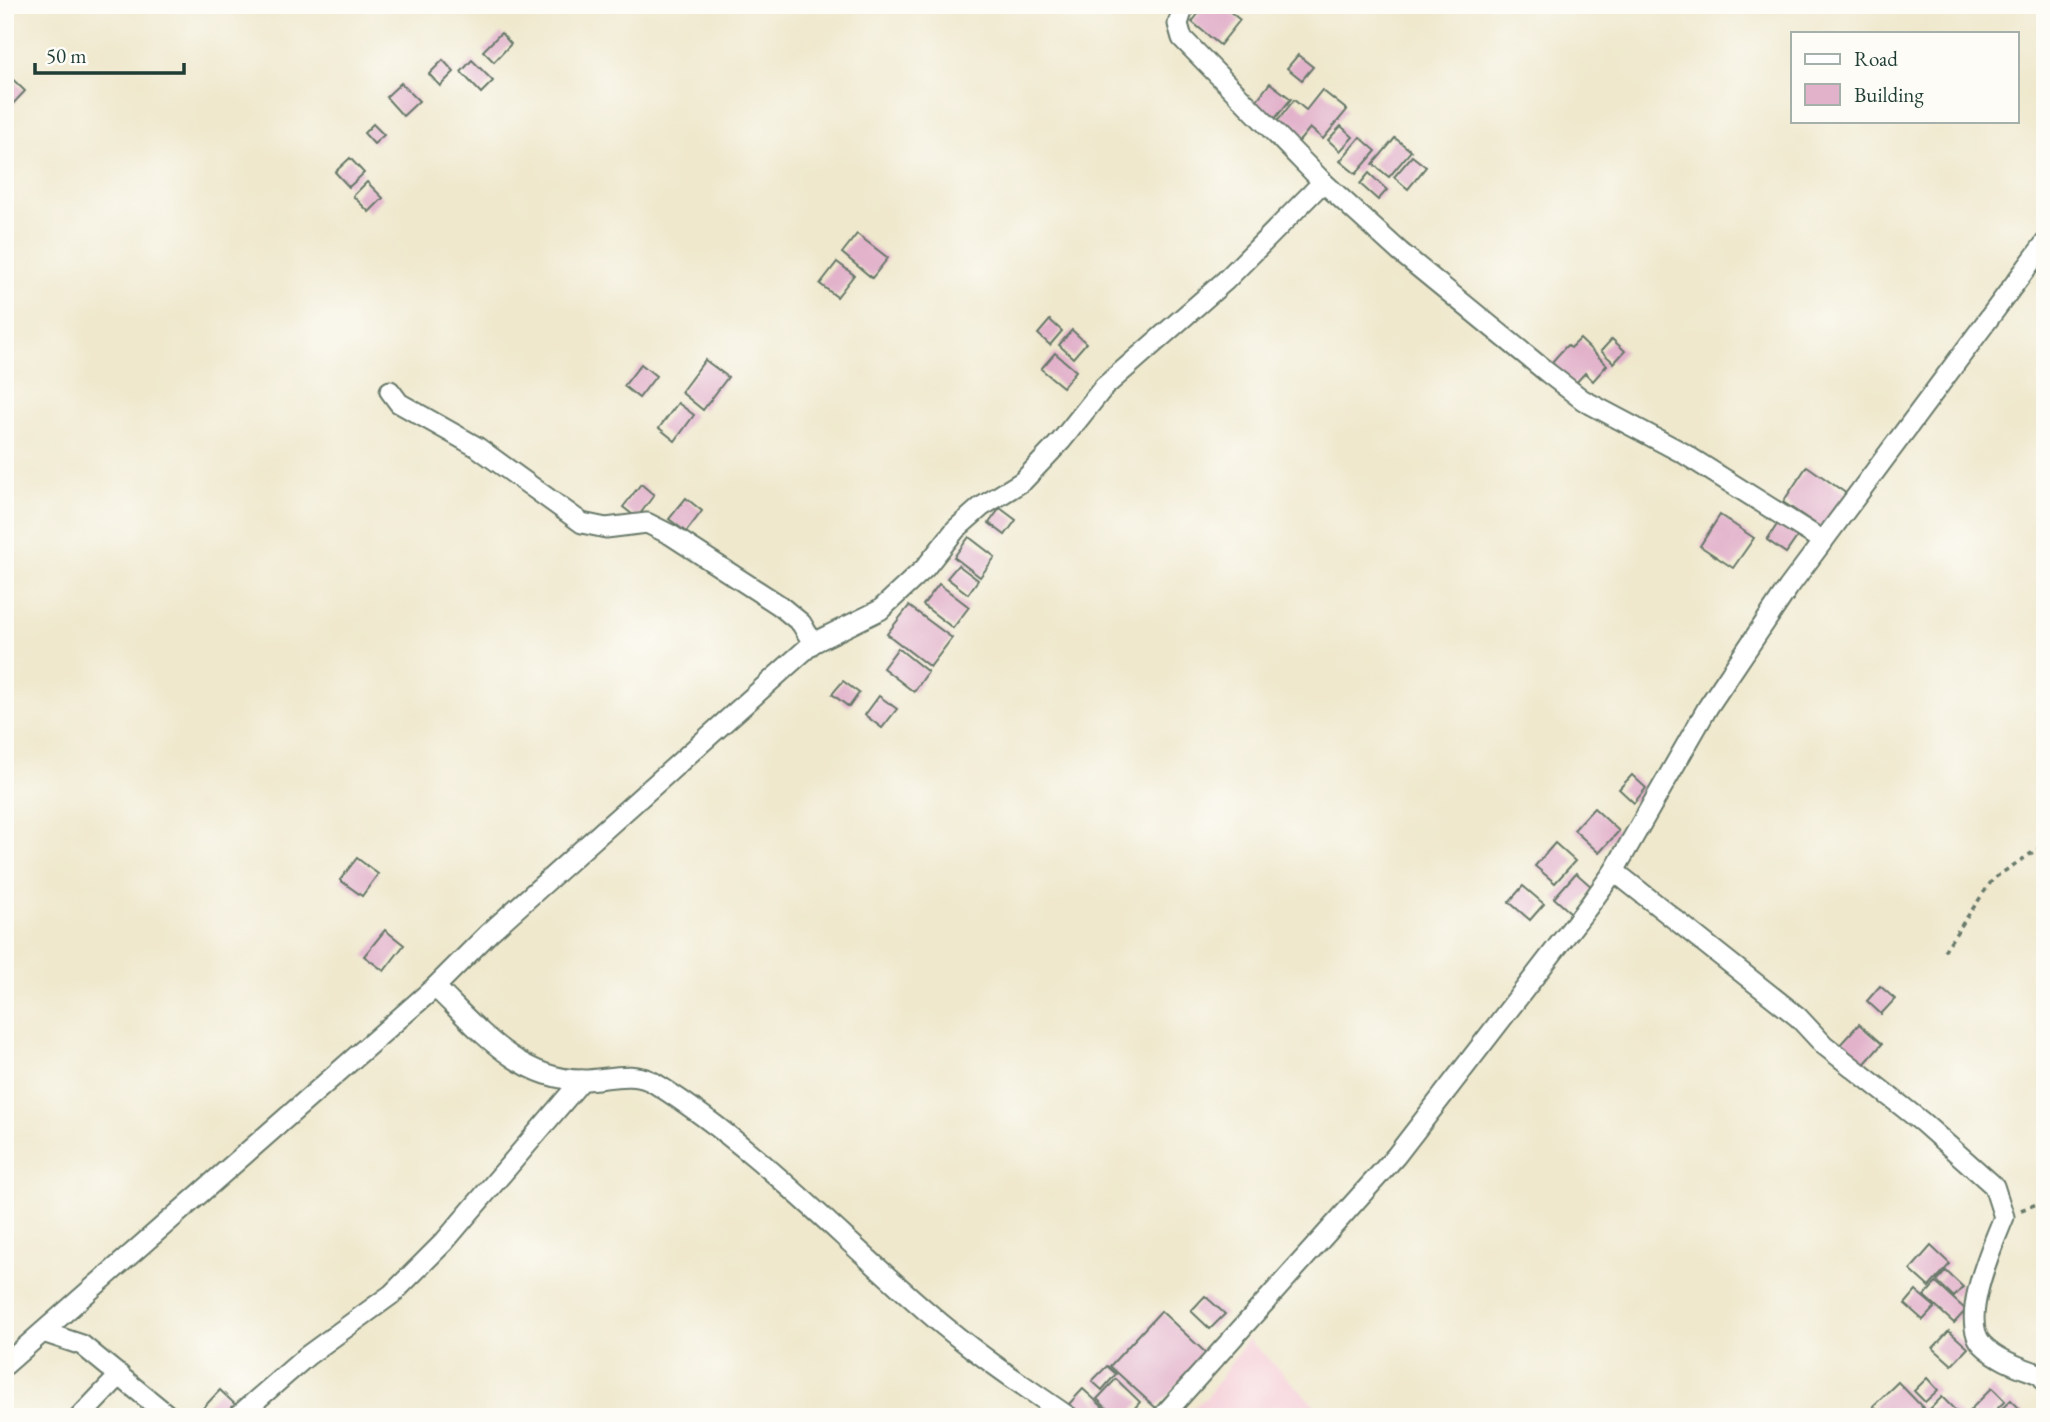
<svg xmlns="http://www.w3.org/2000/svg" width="2050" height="1422" font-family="'EB Garamond',serif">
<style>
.built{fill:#f5cfd9}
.building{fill:#e2b2cb}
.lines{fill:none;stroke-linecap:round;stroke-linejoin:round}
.minor-casing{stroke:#68796a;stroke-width:23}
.path{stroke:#68796a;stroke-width:3.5;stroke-dasharray:5 5;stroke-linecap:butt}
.minor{stroke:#fff;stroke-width:19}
</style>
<rect width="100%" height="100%" fill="#fdfcf7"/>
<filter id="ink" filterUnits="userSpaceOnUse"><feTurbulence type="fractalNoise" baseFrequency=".0143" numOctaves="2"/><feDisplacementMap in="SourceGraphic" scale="14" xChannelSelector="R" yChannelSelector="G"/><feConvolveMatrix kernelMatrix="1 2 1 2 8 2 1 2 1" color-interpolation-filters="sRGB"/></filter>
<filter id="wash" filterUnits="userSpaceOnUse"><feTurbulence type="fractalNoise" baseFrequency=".00686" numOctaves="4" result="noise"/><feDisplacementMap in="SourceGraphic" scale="28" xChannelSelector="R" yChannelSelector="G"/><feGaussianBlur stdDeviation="1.57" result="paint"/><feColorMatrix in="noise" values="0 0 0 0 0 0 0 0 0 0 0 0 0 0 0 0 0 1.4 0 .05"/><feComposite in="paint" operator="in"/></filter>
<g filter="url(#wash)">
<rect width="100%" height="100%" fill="#efe8cd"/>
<polygon class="built" points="1248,1339 1327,1417 1180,1417 1207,1397"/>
<g id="blocks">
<g class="building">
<polygon points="1205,5 1222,5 1240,20 1220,45 1192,22"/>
<polygon points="501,33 511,44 494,62 483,51"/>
<polygon points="1298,55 1313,67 1302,80 1287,68"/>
<polygon points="443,60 454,72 440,86 429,74"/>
<polygon points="472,60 493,81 481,93 461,72"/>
<polygon points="5,72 25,91 10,107 5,103"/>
<polygon points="401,83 419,101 403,116 386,97"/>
<polygon points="1270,83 1291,99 1273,121 1253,105"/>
<polygon points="1322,90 1347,110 1323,139 1310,128 1296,145 1273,127 1294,100 1306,110"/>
<polygon points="373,124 384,135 374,144 364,133"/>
<polygon points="1341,126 1353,137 1340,151 1328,140"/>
<polygon points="1360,137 1376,151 1356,174 1340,161"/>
<polygon points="1395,138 1411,151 1389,177 1373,164"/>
<polygon points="1412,156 1426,167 1408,189 1394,177"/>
<polygon points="350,158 364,173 349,187 335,172"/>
<polygon points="1369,173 1387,190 1378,200 1360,184"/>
<polygon points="367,182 383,198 369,212 353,196"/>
<polygon points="857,234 888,258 872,278 842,253"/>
<polygon points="837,262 854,275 837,297 820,284"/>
<polygon points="1050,320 1062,331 1050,345 1038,334"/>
<polygon points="1072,330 1086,343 1073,358 1059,345"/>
<polygon points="1580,339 1607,365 1593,381 1585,373 1574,385 1551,363 1567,345 1571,348"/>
<polygon points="1612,339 1625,351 1614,363 1601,351"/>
<polygon points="1055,353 1076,371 1063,387 1041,369"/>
<polygon points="705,360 728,377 703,410 681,392"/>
<polygon points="641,364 656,376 639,398 624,386"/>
<polygon points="678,403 694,415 675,441 659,428"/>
<polygon points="1807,466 1847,494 1823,529 1783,502"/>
<polygon points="641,484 654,495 637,518 623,507"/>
<polygon points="686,498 702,511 686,532 669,519"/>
<polygon points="1000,508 1016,520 1005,535 989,523"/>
<polygon points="1720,515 1754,538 1733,568 1700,546"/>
<polygon points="1782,517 1802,530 1786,553 1767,540"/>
<polygon points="969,537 995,557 980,577 954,557"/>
<polygon points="958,565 978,580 968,594 947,578"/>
<polygon points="939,584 969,607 953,628 923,605"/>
<polygon points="909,606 952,638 930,667 887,634"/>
<polygon points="898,648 928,672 914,692 883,668"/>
<polygon points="843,681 859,693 849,707 832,694"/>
<polygon points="879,696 897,709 882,728 865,715"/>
<polygon points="1632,775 1646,788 1634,803 1619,789"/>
<polygon points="1594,808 1619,831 1599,853 1574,830"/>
<polygon points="1555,843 1575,861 1555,883 1535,866"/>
<polygon points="357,858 378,874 362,896 340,880"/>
<polygon points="1576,873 1593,888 1571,913 1554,898"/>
<polygon points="1523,886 1544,904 1530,920 1509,902"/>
<polygon points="385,930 404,945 384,971 364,956"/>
<polygon points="1880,986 1895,999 1881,1014 1867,1001"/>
<polygon points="1859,1024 1882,1044 1860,1069 1837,1048"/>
<polygon points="1931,1246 1950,1264 1929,1287 1910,1270"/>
<polygon points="1946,1271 1963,1287 1954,1297 1937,1281"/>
<polygon points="1936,1283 1966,1310 1954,1323 1924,1296"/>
<polygon points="1916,1291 1935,1307 1923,1320 1905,1304"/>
<polygon points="1205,1296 1225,1314 1210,1329 1191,1311"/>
<polygon points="1161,1311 1206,1353 1156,1408 1110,1366"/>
<polygon points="1949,1331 1968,1348 1952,1365 1933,1348"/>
<polygon points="1107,1366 1116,1374 1102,1390 1092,1381"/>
<polygon points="1927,1378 1938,1390 1925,1402 1914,1391"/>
<polygon points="1116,1379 1140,1402 1127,1417 1116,1417 1097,1399"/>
<polygon points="1898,1382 1927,1412 1942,1397 1962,1417 1884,1417 1873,1406"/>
<polygon points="1992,1388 2005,1401 1989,1417 1976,1417 1970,1410"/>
<polygon points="1083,1389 1106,1410 1100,1417 1080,1417 1068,1405"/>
<polygon points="220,1390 240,1409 233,1417 211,1417 203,1408"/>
<polygon points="2011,1400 2028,1417 1993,1417"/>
</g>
</g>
</g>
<g filter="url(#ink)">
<use href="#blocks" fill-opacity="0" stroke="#68796a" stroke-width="2"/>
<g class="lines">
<defs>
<g id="minor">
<polyline points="1184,5 1178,24 1182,38 1323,182 1400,252 1548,373 1583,400 1683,453 1823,541"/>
<polyline points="390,391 399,403 477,447 582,523 606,528 647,523 671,535 779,605 801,623 813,643"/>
<path d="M1614,871L1798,1017L1824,1045L1922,1122L1994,1186L2004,1217C1993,1244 1958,1321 1983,1345C1999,1361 2021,1367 2041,1375L2045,1381"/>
<path d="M435,987C476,1026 519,1081 583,1080C607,1080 633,1069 656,1084C755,1146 836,1233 924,1309C968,1348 1019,1383 1069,1417"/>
<polyline points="43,1332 82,1345 170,1417"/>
<polyline points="5,1365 435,987 489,933 813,643 880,610 925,568 956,529 981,507 1023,481 1061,441 1104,387 1226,280 1323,182"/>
<polyline points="80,1417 120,1375"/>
<polyline points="237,1417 307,1356 392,1294 444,1242 582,1080"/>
<polyline points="1162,1417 1396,1156 1588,907 1614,871 1708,707 1788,588 2045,243"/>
</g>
</defs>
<use href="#minor" class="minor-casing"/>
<g class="path">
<polyline points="1944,951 1993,879 2045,844"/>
<polyline points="2021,1210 2045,1201"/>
</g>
<use href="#minor" class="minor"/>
</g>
</g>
<rect width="2050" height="1422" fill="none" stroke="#fdfcf7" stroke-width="28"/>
<rect x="1791" y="32" width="228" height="91" fill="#fdfcf7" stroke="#a4b0a9" stroke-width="2"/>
<rect x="1805" y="54" width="35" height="10" fill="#ffffff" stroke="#a4b0a9" stroke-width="2"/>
<text x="1854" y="66" font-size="21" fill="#1f3d34">Road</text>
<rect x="1805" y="84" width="35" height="21" fill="#e2b2cb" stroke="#a4b0a9" stroke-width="2"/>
<text x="1854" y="102" font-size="21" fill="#1f3d34">Building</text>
<path d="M35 63v10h149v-10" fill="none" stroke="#1f3d34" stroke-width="3.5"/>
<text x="46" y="63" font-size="21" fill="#1f3d34" stroke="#fdfcf7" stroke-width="5" paint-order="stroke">50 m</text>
</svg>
